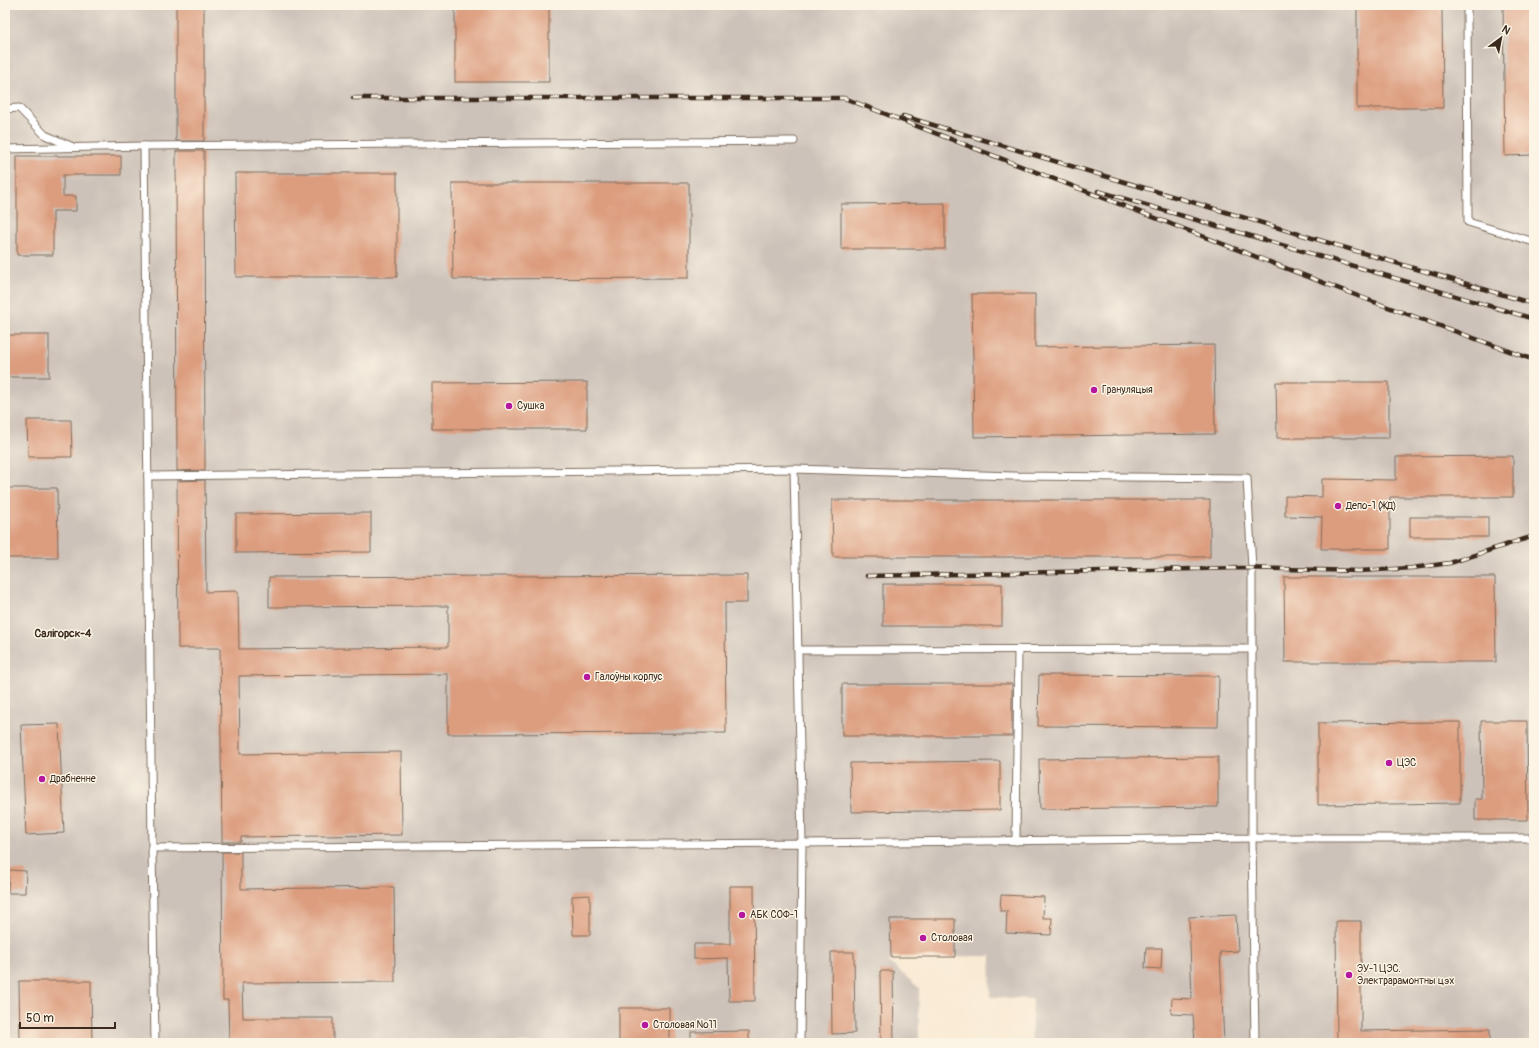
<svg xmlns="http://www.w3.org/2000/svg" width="1539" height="1048" font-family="Pangolin,sans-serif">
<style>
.industrial{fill:#cdc2b9}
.building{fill:#dc9c7e}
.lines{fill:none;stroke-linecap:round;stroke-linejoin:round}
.lane-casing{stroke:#7e6d5e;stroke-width:9}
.lane{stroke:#fff;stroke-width:7}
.rail-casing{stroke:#3b2a1e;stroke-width:4.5}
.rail{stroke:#fcf5e5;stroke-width:3;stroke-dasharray:9;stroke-linecap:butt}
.poi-dot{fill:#b5179e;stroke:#fcf5e5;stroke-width:1.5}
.labels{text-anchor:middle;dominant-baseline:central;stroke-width:3;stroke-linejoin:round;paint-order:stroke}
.poi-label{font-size:10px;fill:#3b2a1e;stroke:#fcf5e5;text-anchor:start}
.neighbourhood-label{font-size:11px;font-weight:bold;fill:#3b2a1e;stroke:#fcf5e5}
</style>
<rect width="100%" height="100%" fill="#fcf5e5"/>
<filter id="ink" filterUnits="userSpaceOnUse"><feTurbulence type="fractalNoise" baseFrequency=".025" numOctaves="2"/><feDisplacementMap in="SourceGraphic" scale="8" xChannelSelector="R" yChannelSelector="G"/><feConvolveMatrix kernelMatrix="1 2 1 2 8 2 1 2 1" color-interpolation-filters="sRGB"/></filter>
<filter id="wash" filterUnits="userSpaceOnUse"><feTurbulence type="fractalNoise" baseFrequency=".012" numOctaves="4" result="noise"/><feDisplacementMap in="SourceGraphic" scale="16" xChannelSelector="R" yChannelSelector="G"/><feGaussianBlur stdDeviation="0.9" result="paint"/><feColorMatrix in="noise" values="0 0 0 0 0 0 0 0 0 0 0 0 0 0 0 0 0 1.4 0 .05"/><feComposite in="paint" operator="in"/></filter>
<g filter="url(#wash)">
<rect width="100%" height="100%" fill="#f9ead4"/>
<polygon class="industrial" points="5,5 1534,5 1534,1043 1031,1043 1033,999 990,997 991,956 891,957 889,962 919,988 919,1043 5,1043"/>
<g id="blocks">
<g class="building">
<rect x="176" y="5" width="28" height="136"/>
<rect x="455" y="5" width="94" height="77"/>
<polygon points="1357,5 1442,5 1443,108 1357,108"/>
<polygon points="1503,5 1534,5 1534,155 1505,156"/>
<polygon points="176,151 204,151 205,470 177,471"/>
<polygon points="17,156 121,156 121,175 63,175 63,196 76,196 76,211 53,211 53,255 17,255"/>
<polygon points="235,173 397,173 397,277 236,277"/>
<polygon points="452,183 689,183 689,278 453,279"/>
<polygon points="945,203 945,249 841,249 841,204"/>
<polygon points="972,294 1035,294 1035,347 1214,345 1215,434 974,437"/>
<rect x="7" y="335" width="42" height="42"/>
<polygon points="587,382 587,429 432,429 432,383"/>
<polygon points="1276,382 1389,382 1389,438 1277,438"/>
<polygon points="27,420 71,420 72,457 28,457"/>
<polygon points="1513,456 1513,497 1390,497 1390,549 1321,549 1322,517 1285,516 1285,496 1322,497 1322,479 1396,480 1396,457"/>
<polygon points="205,480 206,592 238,591 239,649 448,647 448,606 269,607 269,577 747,575 747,603 725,603 726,733 448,734 448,674 239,676 240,754 401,752 402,835 241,837 241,842 222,842 220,648 178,648 177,481"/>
<polygon points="5,488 57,488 58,558 5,558"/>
<polygon points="832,500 1210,500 1210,557 833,557"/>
<polygon points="371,513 371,552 236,553 236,514"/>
<rect x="1410" y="517" width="78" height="20"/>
<polygon points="1284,577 1495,577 1496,662 1285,662"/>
<rect x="883" y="584" width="119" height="42"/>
<polygon points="1039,675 1219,676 1218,727 1038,726"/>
<rect x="842" y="684" width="170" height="52"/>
<polygon points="1481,721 1527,721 1528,820 1475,820 1475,799 1482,799"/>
<polygon points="1460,722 1460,803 1318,805 1318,723"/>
<polygon points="59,724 64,833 26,835 21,725"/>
<polygon points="1218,757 1218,807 1040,809 1039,759"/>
<polygon points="1000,761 1000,810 851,812 850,763"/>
<polygon points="222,852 241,852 241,889 394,887 395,982 242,983 243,1018 333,1018 333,1043 229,1043 228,1000 223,1000"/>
<polygon points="9,870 26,871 25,893 8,893"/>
<polygon points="730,886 754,886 755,1001 729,1001 728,958 694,959 694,944 730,944"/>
<polygon points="590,895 590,935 573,935 572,896"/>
<polygon points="1001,895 1044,897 1043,918 1052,918 1051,935 1006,933 1007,911 1000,911"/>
<polygon points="1236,915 1238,951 1220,952 1224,1043 1195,1043 1193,1015 1171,1014 1172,998 1192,999 1189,917"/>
<polygon points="890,919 955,919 955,957 891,957"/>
<polygon points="1336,921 1361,921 1361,1031 1490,1029 1490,1043 1337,1043"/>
<polygon points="1146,948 1162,948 1161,969 1145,968"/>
<polygon points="831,952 854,952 855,1033 832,1034"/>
<polygon points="880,971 893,971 894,1043 881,1043"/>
<polygon points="19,981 91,981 92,1043 20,1043"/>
<rect x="619" y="1008" width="51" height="35"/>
<polygon points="749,1031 749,1043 691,1043 691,1032"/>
</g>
</g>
</g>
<g filter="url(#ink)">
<use href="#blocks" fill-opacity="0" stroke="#7e6d5e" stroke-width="1"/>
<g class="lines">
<defs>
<g id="lane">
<polyline points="1467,5 1468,222 1534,242"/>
<polyline points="5,109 19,108 45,135 73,147"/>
<polyline points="794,141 144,146 152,848 802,843 1252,838 1252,568 1247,478 1013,476 794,469 802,843 800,1043"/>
<polyline points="5,149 144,146"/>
<polyline points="148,476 794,469"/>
<polyline points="798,650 1252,649"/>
<polyline points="1016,841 1018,649"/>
<polyline points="152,848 155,1043"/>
<polyline points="1255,1043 1252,838 1534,838"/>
</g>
</defs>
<use href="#lane" class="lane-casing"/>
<use href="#lane" class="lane"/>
<defs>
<g id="rail">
<polyline points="353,98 844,98 1363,298 1534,360"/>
<polyline points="903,116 1534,304"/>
<polyline points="1098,191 1534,319"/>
<polyline points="867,576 1242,568 1359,571 1412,568 1450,563 1534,536"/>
</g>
</defs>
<use href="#rail" class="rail-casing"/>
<use href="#rail" class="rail"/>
</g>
</g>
<g class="poi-dot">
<circle cx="1094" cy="390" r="4"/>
<circle cx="509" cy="406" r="4"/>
<circle cx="1338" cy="506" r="4"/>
<circle cx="587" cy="677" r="4"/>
<circle cx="1389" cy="763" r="4"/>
<circle cx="42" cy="779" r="4"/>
<circle cx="742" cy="915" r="4"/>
<circle cx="923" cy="938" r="4"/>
<circle cx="1349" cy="975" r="4"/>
<circle cx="645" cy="1025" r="4"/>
</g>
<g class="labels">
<g class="poi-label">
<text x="1102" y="390">Грануляцыя</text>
<text x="517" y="406">Сушка</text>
<text x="1346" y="506">Депо-1 (ЖД)</text>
<text x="595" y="677">Галоўны корпус</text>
<text x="1397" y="763">ЦЭС</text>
<text x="50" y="779">Драбненне</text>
<text x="750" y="915">АБК СОФ-1</text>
<text x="931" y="938">Столовая</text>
<text x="1357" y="969">ЭУ-1 ЦЭС.<tspan x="1357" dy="12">Электрарамонтны цэх</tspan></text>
<text x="653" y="1025">Столовая №11</text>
</g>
<g class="neighbourhood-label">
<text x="63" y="633">Салігорск-4</text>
</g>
</g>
<rect width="1539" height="1048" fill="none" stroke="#fcf5e5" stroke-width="20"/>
<g transform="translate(1501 38) rotate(32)" stroke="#fcf5e5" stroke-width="3" paint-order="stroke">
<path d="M0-3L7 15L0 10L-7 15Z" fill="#3b2a1e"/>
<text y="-6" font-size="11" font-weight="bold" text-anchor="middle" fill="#3b2a1e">N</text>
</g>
<path d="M20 1022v6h95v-6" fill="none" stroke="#3b2a1e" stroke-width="2"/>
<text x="26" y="1022" font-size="12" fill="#3b2a1e" stroke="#fcf5e5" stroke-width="3" paint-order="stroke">50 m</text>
</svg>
